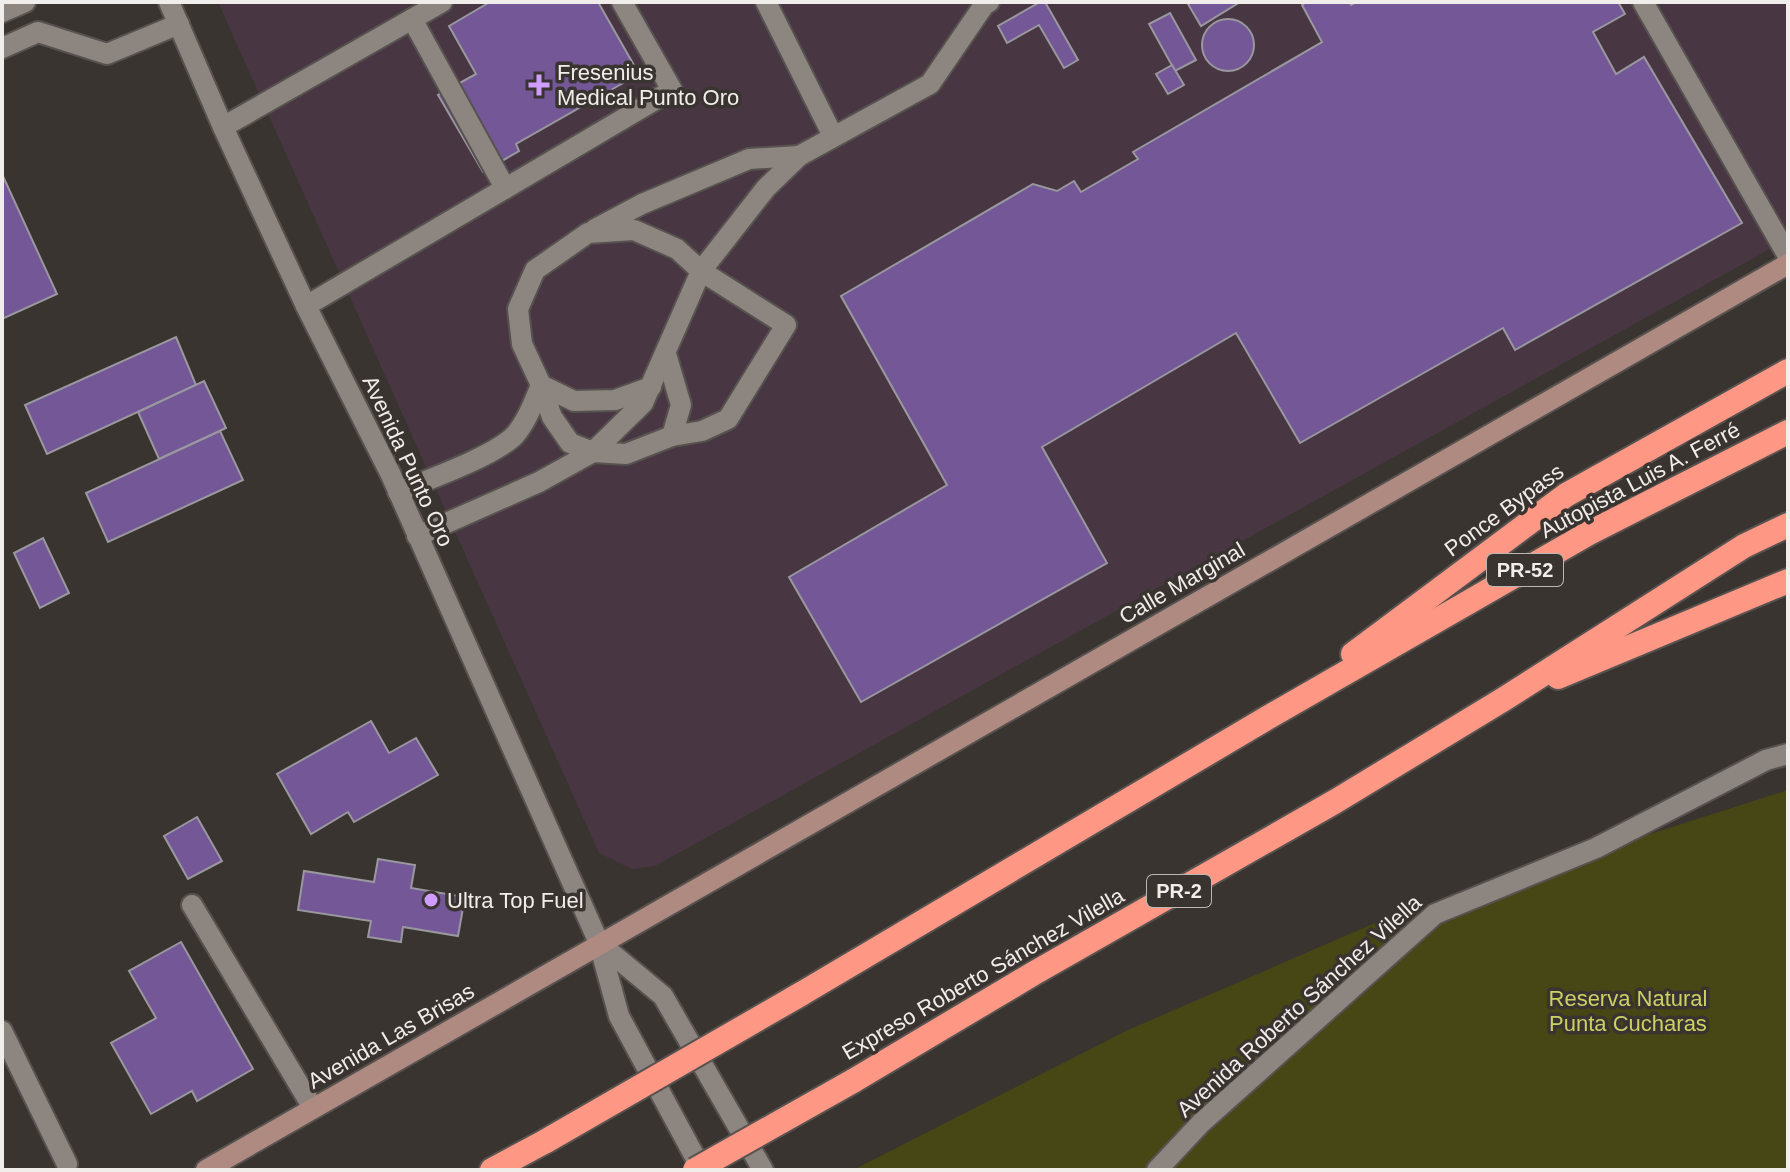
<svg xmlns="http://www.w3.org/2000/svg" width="1790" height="1172" font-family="Helvetica,sans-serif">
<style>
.industrial{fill:#483742}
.green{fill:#464714}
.building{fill:#735797;stroke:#9a989f;stroke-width:2}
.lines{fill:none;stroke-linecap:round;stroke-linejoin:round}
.lane-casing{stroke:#57524f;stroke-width:24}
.street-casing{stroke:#57524f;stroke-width:24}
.secondary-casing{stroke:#57524f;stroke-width:24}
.highway-casing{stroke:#57524f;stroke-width:28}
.lane{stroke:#8c8580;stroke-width:20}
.street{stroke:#8c8580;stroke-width:20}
.secondary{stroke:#ae8a81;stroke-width:20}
.highway{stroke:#fe9784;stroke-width:24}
.highway-bridge-casing{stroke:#57524f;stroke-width:28;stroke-linecap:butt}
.highway-bridge{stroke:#fe9784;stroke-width:24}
.poi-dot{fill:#cf9dff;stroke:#3a3430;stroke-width:3}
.labels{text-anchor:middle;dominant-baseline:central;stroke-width:7;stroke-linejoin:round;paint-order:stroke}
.shield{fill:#3a3430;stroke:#bab6b3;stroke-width:2}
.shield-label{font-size:20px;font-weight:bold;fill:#f1edeb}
.poi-label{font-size:22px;fill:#f1edeb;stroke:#3a3430;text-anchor:start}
.street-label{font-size:22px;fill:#f1edeb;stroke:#3a3430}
.park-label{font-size:22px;fill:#cdd163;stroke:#3a3430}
</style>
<rect width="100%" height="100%" fill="#3a3430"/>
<polygon class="industrial" points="218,2 1788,2 1788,239 655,866 632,869 599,853"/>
<polygon class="green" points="1788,790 1788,1170 853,1170 1128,1030 1382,920"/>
<g class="building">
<polygon points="490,2 598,2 639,74 516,144 519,151 483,172 438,95 476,74 449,26"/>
<polygon points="1040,2 1045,2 1078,60 1064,68 1039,25 1007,43 998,26"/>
<polygon points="1192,2 1240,2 1201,26 1188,4"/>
<polygon points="1306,2 1349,2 1351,5 1357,2 1618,2 1625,14 1593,32 1616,74 1644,57 1742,223 1515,350 1503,328 1300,443 1236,333 1042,447 1107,563 861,702 789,577 947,485 841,296 1033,184 1057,191 1074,181 1081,192 1138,159 1133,152 1322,42 1302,5"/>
<polygon points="1170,13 1196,60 1175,71 1149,24"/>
<circle cx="1228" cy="45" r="26"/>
<polygon points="1172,65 1184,85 1168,94 1156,74"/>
<polygon points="2,174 57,294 2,319"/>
<polygon points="176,337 196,385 47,454 25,405"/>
<polygon points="204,381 226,428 159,459 138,412"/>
<polygon points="220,431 243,480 108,542 86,493"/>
<polygon points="43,538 69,593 40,608 14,553"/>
<polygon points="371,721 389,753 416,738 438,775 354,822 348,812 311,834 277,774"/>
<polygon points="197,817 222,861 188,879 164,836"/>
<polygon points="378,859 415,865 411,888 465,897 458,936 403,927 401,942 368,937 371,921 298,910 304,871 374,882"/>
<polygon points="181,942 253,1069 197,1101 192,1091 151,1114 111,1043 156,1018 129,971"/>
</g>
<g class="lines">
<defs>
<g id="lane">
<polyline points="766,2 833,136"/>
<polyline points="1643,2 1788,256"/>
<polyline points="2,12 25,2"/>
<polyline points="412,19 505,188"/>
<polyline points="2,48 38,32 107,54 179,24"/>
<polyline points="223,127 442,2"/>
<polyline points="595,229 642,204 749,159 799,156"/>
<polyline points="306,306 672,90 622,2"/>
<polyline points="666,354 681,405 672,436"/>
<polyline points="541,385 552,417 570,443 593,452 643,403 701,271 677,249 634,230 588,233 535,270 518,309 522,344 541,385 574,401 615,400 651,387"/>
<path d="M398,492C427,480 495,456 515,435C527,421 534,402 541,385"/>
<polyline points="417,536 539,482 593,452 626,454 672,436 702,431 728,419 786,325 701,271 766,188 799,156 930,84 984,5 989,2"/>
<polyline points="192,905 313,1108"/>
<polyline points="2,1031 67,1164"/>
</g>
<g id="street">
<polyline points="169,2 223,127 306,306 391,475 599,943 619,1016 702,1170"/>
<polyline points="599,943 663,996 763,1170"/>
<polyline points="1157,1170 1201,1123 1435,914 1596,848 1766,760 1788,754"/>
</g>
<polyline id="secondary" points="206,1170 1788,264"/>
<g id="highway">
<polyline points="1353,654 1566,495 1788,371"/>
<polyline points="1558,677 1788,581"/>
<polyline points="801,994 1267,718 1589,533 1788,432"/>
<polyline points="853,1081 1036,972 1336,801 1504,699 1744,546 1788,525"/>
<polyline points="492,1170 546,1141"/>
</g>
</defs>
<use href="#lane" class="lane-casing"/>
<use href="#street" class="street-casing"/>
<use href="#secondary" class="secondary-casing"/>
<use href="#highway" class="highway-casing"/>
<use href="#lane" class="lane"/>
<use href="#street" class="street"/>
<use href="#secondary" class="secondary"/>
<use href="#highway" class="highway"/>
<defs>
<g id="highway-bridge">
<polyline points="546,1141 801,994"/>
<polyline points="695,1170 853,1081"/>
</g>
</defs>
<use href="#highway-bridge" class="highway-bridge-casing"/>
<use href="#highway-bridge" class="highway-bridge"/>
</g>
<g class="poi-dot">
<path d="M535 73h8v8h8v8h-8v8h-8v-8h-8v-8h8z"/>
<circle cx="431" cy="900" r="8"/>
</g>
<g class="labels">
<g class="shield">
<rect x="1487" y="554" width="76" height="32" rx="6"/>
<rect x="1147" y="875" width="64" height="32" rx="6"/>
</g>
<g class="shield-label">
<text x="1525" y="570">PR-52</text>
<text x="1179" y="891">PR-2</text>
</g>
<g class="poi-label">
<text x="557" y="72">Fresenius<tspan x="557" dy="25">Medical Punto Oro</tspan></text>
<text x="447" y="900">Ultra Top Fuel</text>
</g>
<g class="street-label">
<text transform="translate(408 461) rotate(65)">Avenida Punto Oro</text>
<text transform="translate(1640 480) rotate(-28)">Autopista Luis A. Ferré</text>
<text transform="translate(1504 510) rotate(-36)">Ponce Bypass</text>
<text transform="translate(1182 583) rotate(-30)">Calle Marginal</text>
<text transform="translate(983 974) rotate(-30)">Expreso Roberto Sánchez Vilella</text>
<text transform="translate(1299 1006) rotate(-42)">Avenida Roberto Sánchez Vilella</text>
<text transform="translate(391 1036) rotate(-30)">Avenida Las Brisas</text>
</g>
<g class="park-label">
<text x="1628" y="998">Reserva Natural<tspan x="1628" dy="25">Punta Cucharas</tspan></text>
</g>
</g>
<rect width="1790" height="1172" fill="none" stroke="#f1edeb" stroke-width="8"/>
</svg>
